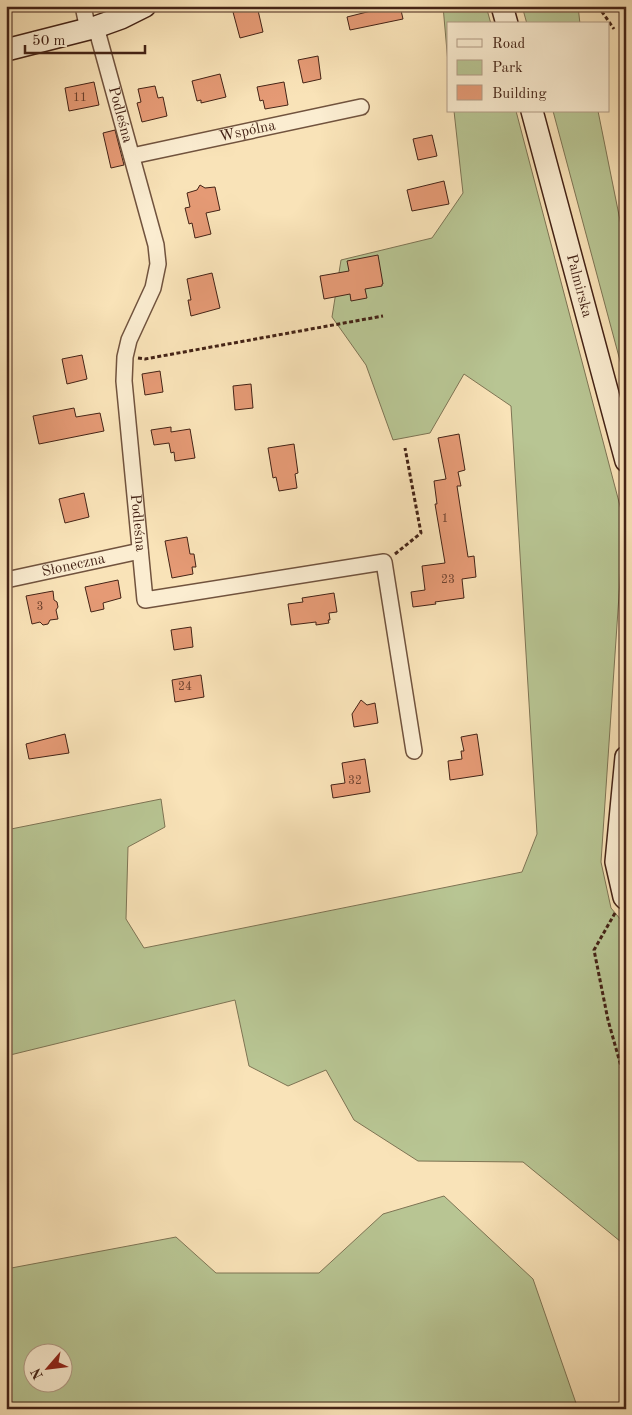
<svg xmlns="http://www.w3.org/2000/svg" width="632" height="1415" font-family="'Old Standard TT',serif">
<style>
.green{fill:#b8c593;stroke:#7e7454;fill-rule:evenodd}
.building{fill:#e59a75;stroke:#442316}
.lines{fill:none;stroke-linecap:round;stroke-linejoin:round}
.street-casing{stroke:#71533e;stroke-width:18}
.secondary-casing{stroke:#442316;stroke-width:24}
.path{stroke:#442316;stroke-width:3;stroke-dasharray:4 2.5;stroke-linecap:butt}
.street{stroke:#fbedd1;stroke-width:15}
.secondary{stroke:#fbedd1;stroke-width:21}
.labels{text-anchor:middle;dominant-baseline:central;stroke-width:5;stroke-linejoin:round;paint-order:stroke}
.number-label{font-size:12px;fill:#6c412e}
.street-label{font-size:15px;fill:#442316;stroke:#fbedd1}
</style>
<rect width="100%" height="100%" fill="#f9e3b8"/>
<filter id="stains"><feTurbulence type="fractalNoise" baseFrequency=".004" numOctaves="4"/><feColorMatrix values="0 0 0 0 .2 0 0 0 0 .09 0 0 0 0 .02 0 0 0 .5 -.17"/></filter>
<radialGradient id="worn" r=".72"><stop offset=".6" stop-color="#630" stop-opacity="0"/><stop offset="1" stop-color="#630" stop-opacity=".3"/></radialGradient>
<g class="green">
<polygon points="443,6 486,6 491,24 448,24 448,63"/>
<polygon points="522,6 578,6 580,24 527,24"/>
<polygon points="454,111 516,111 624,521 601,862 611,908 626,926 626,1246 523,1162 418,1161 354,1120 326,1070 288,1086 249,1066 235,1000 6,1056 6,830 161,799 165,827 128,847 126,919 144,948 522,872 537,834 511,406 464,374 430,433 393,440 366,365 332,317 341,260 432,238 463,193"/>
<polygon points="553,111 598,111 626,250 626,383"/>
<path d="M444,1196L533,1279L578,1409H6V1269L176,1237L216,1273H319L383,1214ZM62,1352V1382H32V1352Z"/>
</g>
<g class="building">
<polygon points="257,6 263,32 240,38 233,12"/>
<polygon points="391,6 400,6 403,19 350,30 347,17"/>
<polygon points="318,56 321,79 303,83 298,60"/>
<polygon points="220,74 226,97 201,103 201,100 197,101 192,81"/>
<polygon points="94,82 99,105 69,111 65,88"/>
<polygon points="284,82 288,105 265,109 263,100 260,101 257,87"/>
<polygon points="155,86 158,98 163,97 167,116 142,122 137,103 141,102 138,89"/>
<polygon points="115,130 124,165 111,168 103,133"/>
<polygon points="432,135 437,156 418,160 413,139"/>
<polygon points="444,181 449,204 412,211 407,190"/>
<polygon points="200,185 205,188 215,187 220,210 206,213 211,234 195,238 192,223 189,224 185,208 190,207 187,193 197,190"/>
<polygon points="378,255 383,284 382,284 382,286 365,289 367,298 351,301 350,294 324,299 320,276 349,271 347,261"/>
<polygon points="212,273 220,308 191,316 188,300 191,300 187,279"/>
<polygon points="82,355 87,379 67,384 62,359"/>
<polygon points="160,371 163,392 145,395 142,374"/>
<polygon points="251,384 253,408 235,410 233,386"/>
<polygon points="74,408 76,417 100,413 104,431 39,444 33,416"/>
<polygon points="171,427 171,432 190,429 195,458 175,461 174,452 171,453 169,443 154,445 151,430"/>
<polygon points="459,434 465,470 458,472 461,486 457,486 468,557 474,556 476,577 462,579 464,598 435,602 436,604 413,607 411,592 425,590 422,566 445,563 435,504 437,504 434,481 446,479 438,438"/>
<polygon points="294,444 298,473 295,474 297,488 279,491 276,477 273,478 268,448"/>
<polygon points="84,493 89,517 65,523 59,499"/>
<polygon points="187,537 190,554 194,554 196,567 192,567 193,574 172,578 165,541"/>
<polygon points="118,580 121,598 103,603 104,609 91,612 85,587"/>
<polygon points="53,591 54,600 57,602 58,607 56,610 58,619 50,620 48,624 43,625 40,622 32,624 26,596"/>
<polygon points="334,593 337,612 329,613 330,620 328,620 329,623 316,625 316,622 291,625 288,604 303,602 302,598"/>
<polygon points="191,627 193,647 174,650 171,630"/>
<polygon points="201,675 204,697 175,702 172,680"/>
<polygon points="361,700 367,705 375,703 378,723 354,727 352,714"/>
<polygon points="65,734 69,753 29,759 26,744"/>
<polygon points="477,734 483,775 450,780 448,761 462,759 461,751 464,751 461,737"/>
<polygon points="365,759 370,792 333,798 331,785 345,783 342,763"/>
</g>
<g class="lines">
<defs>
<g id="street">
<polyline points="83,6 88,30"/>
<path id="s1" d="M96,27L156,245L158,264L153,288L129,340L125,357L124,381L145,600L384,562L414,751"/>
<path id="s2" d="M132,156L361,107"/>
<path id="s3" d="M6,580L140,551"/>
</g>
<g id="secondary">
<polyline points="502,6 507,24"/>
<polyline points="6,50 96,27 121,18 145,6"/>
<path id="s4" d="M532,111L626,461"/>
<polyline points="626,757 616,862 624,897 626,899"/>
</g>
</defs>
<use href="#street" class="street-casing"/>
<use href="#secondary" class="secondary-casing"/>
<g class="path">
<polyline points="598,6 614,29"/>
<polyline points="138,358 145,359 383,316"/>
<polyline points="395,554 421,533 405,448"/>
<polyline points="615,913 594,950 608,1020 626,1084"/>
</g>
<use href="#street" class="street"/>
<use href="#secondary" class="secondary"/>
</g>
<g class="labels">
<g class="number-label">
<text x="80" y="98">11</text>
<text x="445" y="519">1</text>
<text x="448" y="580">23</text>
<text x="40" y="607">3</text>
<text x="185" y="687">24</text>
<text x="355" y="781">32</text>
</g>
<g class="street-label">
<text stroke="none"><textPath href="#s1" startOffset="91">Podleśna</textPath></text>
<text stroke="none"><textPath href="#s2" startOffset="118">Wspólna</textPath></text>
<text stroke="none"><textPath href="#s4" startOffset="181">Palmirska</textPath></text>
<text stroke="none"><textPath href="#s1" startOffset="511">Podleśna</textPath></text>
<text stroke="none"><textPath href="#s3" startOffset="69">Słoneczna</textPath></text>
</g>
</g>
<rect width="632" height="1415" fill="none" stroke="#f9e3b8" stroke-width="25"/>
<rect x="8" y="8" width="617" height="1400" fill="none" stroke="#442316" stroke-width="2.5"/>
<rect x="12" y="12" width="607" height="1390" fill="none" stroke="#442316"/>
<rect x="447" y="22" width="162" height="90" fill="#fbedd1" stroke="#b29c86"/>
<rect x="457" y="39" width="25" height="8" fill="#fbedd1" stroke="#b29c86"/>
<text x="492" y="48" font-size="15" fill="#442316">Road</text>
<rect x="457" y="60" width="25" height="15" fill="#b8c593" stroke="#b29c86"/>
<text x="492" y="72" font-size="15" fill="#442316">Park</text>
<rect x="457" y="85" width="25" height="15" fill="#e59a75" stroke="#b29c86"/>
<text x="492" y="98" font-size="15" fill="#442316">Building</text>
<g transform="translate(48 1368) rotate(242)"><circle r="24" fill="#fbedd1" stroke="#b29c86"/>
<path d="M0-4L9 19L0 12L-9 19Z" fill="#8f2418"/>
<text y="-8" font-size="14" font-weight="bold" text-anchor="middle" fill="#442316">N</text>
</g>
<path d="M25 45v8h120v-8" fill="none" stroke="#442316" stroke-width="2.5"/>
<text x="32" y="45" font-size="15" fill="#442316" stroke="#fbedd1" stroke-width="4" paint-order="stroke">50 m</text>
<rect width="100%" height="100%" filter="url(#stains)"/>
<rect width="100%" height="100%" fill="url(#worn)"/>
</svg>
